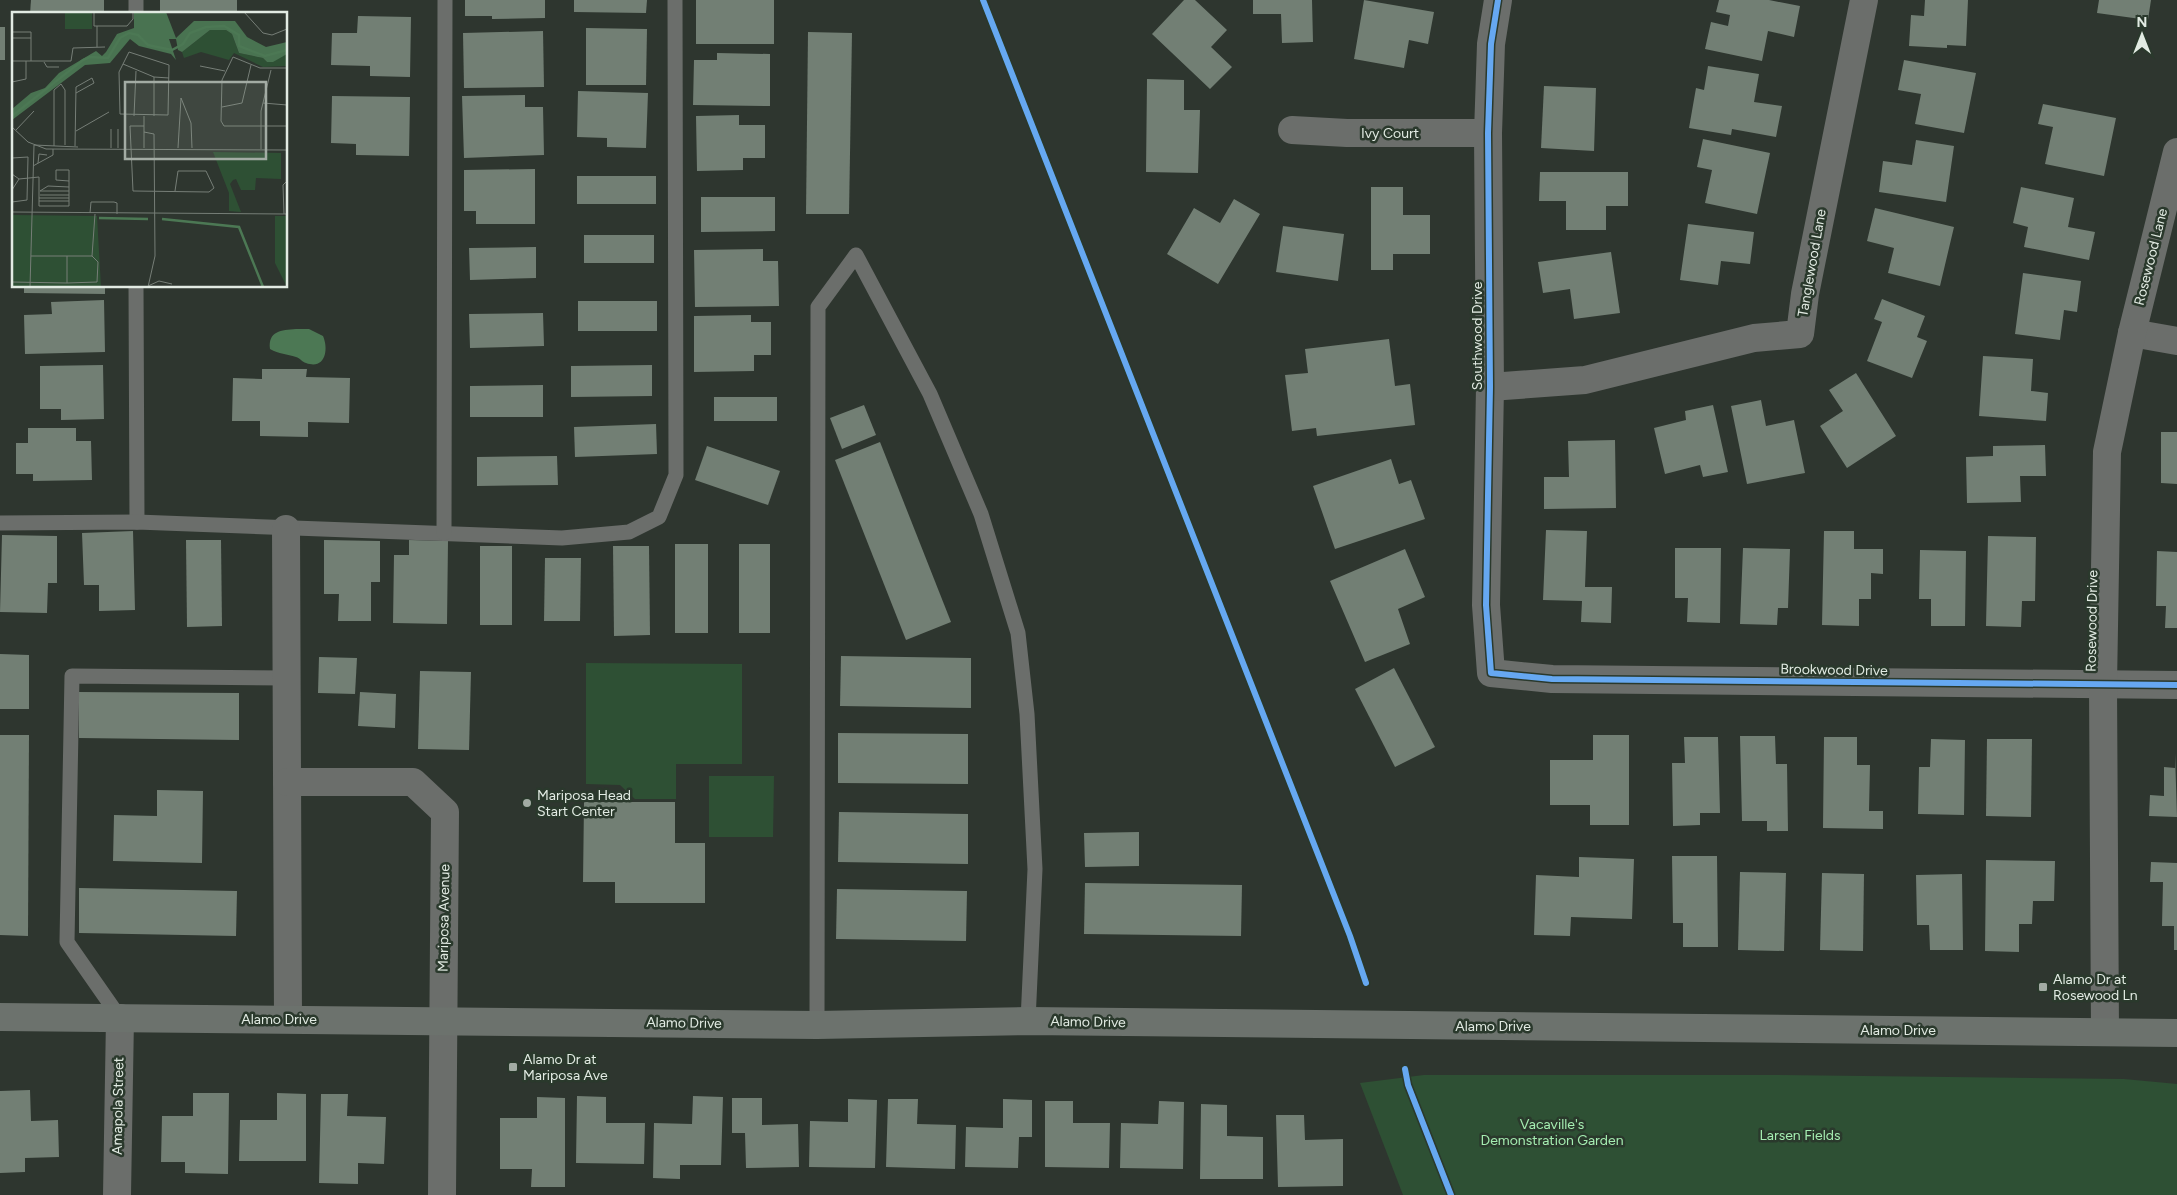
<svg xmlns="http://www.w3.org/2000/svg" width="2177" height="1195" font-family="Figtree,sans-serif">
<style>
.green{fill:#2e5034}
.water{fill:#4c7854}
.building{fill:#727f74}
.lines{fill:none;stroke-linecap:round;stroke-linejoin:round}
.service{stroke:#6b6e6b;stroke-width:15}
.minor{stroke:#6b6e6b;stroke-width:28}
.secondary{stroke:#6c726d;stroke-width:28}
.cycleway-casing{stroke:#2a392c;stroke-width:9}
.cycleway{stroke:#66a8f1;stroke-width:6}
.poi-dot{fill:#a3aca4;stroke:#2a392c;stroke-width:2}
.labels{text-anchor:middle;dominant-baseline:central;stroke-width:5;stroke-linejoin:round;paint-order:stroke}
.street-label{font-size:14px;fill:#e2ebe3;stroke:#2a392c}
.poi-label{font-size:14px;fill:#e2ebe3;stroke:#2a392c;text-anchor:start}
.park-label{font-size:14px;fill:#a5edb1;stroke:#2a392c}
.inset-river{fill:none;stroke:#4c7854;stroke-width:2.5}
.inset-road{fill:none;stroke:#767e77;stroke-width:1}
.view{fill:#a3aca4;fill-opacity:0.15;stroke:#a3aca4;stroke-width:2.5}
.inset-edge{fill:none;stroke:#e2ebe3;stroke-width:2.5}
</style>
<rect width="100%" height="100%" fill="#2e362f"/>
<g class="green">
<polygon points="586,663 742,664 742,764 676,764 676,799 635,799 620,785 586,784"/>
<polygon points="709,776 774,776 773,837 709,837"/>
<polygon points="1424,1075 1780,1075 2124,1079 2177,1084 2177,1195 1403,1195 1360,1083"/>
</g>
<path class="water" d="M296,329H309L323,336C329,350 325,370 306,363C302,362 300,358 296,357C287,354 279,354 270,349C268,331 281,330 296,329Z"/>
<g class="building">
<polygon points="31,0 104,0 104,14 30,14"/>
<polygon points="160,0 237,0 237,12 160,11"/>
<polygon points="465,0 545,0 545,18 492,19 492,16 465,16"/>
<polygon points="574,0 647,0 646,13 574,12"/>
<rect x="696" y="0" width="78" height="44"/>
<polygon points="1184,0 1195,0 1227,30 1211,47 1232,67 1210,89 1152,34"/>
<polygon points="1253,0 1312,0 1313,42 1282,43 1281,14 1253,14"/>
<polygon points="1364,0 1434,12 1428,44 1409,40 1404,68 1354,59"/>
<polygon points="1719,0 1769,0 1800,6 1794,37 1768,31 1762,61 1705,49 1711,22 1728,26 1730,15 1716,12"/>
<polygon points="1925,0 1968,0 1966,46 1947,45 1947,48 1909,46 1911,15 1924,16"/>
<polygon points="2099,0 2151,0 2148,20 2097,13"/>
<polygon points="358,16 411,17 410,77 370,76 370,66 331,65 332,33 357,33"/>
<rect x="0" y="27" width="5" height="33"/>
<polygon points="586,28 647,29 646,85 586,85"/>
<polygon points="543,31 544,87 464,88 463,33"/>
<polygon points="808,32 852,33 849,214 806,214"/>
<polygon points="717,53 770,54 770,106 693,105 694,60 717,60"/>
<polygon points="1904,60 1976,73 1964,133 1915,124 1921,94 1898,90"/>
<polygon points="1708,66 1759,74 1754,102 1782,106 1776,137 1732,129 1731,135 1689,128 1696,88 1704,90"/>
<polygon points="1147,79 1184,80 1184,110 1200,110 1198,173 1146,172"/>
<polygon points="1544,86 1596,88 1594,151 1541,148"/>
<polygon points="578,91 648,93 646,148 607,147 607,138 577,137"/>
<polygon points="525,95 525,107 543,107 544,155 464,158 462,96"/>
<polygon points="332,96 410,97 409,156 356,155 356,144 331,143"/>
<polygon points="2043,104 2116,118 2104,176 2045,164 2053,127 2038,124"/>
<polygon points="739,115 739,125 765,125 765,158 743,158 743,170 697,171 696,116"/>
<polygon points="1703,139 1770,153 1757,214 1705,203 1712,170 1697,167"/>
<polygon points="1916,140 1954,146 1946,202 1879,192 1883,161 1912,165"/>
<polygon points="535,169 535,224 476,224 476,211 464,211 464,170"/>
<polygon points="1540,172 1628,172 1628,206 1606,206 1606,230 1566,230 1566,201 1539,201"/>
<rect x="577" y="176" width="79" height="28"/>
<polygon points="1371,187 1403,187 1403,215 1430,215 1430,254 1393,254 1393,270 1371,270"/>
<polygon points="2021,187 2074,198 2068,227 2095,232 2089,260 2024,247 2028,227 2013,223"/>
<polygon points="701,197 775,197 775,231 701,232"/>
<polygon points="1234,199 1260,214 1218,284 1167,254 1194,208 1220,223"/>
<polygon points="1875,208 1954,227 1940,286 1888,273 1894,248 1867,241"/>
<polygon points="1688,224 1754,232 1750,264 1721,261 1718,285 1680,280"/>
<polygon points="1283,226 1344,234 1338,281 1276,272"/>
<rect x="584" y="235" width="70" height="28"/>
<polygon points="536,247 536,278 470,280 469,248"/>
<polygon points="763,249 763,261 778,261 779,306 695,307 694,250"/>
<polygon points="1611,252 1620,313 1574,319 1570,289 1543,293 1538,262"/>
<polygon points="2023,273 2081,281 2077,312 2064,310 2060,340 2015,334"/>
<polygon points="24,286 105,286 105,294 24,293"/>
<polygon points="1882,299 1925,316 1917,337 1927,341 1912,378 1867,361 1882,322 1874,319"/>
<polygon points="104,300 105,352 25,354 24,315 52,314 51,302"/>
<rect x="578" y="301" width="79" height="30"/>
<polygon points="543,313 544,346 470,348 469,314"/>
<polygon points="751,315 751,322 771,322 771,355 754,355 754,371 694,372 694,316"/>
<polygon points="1389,339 1395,386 1410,384 1415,425 1317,436 1316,428 1292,431 1285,375 1308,373 1305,349"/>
<polygon points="1983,356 2033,359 2031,391 2048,393 2046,421 1979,416"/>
<polygon points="103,365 104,419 61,420 61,409 40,409 40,366"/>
<polygon points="652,365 652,396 571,397 571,366"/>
<polygon points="262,369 307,369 306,377 350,378 349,423 308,422 308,437 260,436 260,421 232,421 233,378 262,379"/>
<polygon points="1856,373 1896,436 1847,468 1820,426 1843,411 1829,390"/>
<polygon points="543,385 543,417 470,417 470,386"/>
<rect x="714" y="397" width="63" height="24"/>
<polygon points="1761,400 1766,426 1794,420 1805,473 1747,484 1731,406"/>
<polygon points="864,405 876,435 842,449 830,418"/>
<polygon points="1713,405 1728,472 1703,477 1700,465 1665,474 1654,428 1686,420 1685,411"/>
<polygon points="656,424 657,454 575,457 574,427"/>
<polygon points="28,428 76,428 76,441 91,441 92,480 33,481 33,474 16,474 16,443 28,443"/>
<polygon points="2161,432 2177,432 2177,484 2161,483"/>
<polygon points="1615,440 1616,508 1544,509 1544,477 1569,477 1568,441"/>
<polygon points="880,442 951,622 906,640 835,460"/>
<polygon points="2045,445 2046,476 2020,476 2021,502 1967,503 1966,457 1993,456 1993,446"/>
<polygon points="707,446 780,471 768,505 695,480"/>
<polygon points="557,456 558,485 477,486 477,457"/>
<polygon points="1391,459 1399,484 1411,480 1425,519 1335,549 1313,486"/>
<polygon points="1546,530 1587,531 1585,587 1612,587 1611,623 1581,622 1582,601 1543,600"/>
<polygon points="133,531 135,610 99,611 99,585 84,585 82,533"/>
<polygon points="1824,531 1854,531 1854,549 1883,549 1883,574 1871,573 1871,599 1859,599 1859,626 1822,625"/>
<polygon points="2,535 57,536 57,583 48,583 47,613 0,612"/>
<polygon points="1988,536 2036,537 2035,601 2022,601 2021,627 1986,626"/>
<polygon points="186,540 221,540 222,626 187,627"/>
<polygon points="324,540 380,541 380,582 371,582 371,621 338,621 339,594 324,594"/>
<polygon points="409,540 448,541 447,624 393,623 394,555 409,555"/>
<rect x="675" y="544" width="33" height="89"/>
<rect x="739" y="544" width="31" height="89"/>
<rect x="480" y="546" width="32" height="79"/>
<polygon points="613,546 649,546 650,635 614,636"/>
<polygon points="1675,548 1721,548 1720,623 1687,622 1688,598 1675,598"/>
<polygon points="1743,548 1790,549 1788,608 1778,608 1777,625 1740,624"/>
<polygon points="1405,549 1425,597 1398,609 1410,644 1365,662 1330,581"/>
<polygon points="1920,550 1966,551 1965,626 1931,626 1931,599 1919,599"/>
<polygon points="2157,551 2177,552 2177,628 2165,628 2166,606 2156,606"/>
<polygon points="545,558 581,558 580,621 544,621"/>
<polygon points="0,654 29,655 29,709 0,709"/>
<polygon points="841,656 971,658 971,708 840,706"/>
<polygon points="319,657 357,658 355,694 318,693"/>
<polygon points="1394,668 1435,747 1395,767 1355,689"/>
<polygon points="420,671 471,672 469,750 418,749"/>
<polygon points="79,692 239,693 239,740 79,738"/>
<polygon points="360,692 396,694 395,728 358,726"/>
<polygon points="838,733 968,734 968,784 838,783"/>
<polygon points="0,735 29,735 28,936 0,935"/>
<polygon points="1593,735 1629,735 1629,825 1590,825 1590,805 1550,805 1550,760 1593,760"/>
<polygon points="1740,736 1775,736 1776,764 1787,764 1788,831 1767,831 1767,821 1742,821"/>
<polygon points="1684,737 1718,737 1720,813 1700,813 1700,825 1673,826 1672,763 1685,763"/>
<polygon points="1824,737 1857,737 1857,765 1870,765 1869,811 1883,811 1883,829 1823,828"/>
<polygon points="1931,739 1965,740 1964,815 1918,814 1919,767 1930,767"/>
<polygon points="1987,739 2032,739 2031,817 1986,816"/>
<polygon points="2175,753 2177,817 2149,816 2150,795 2164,796 2164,767 2175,768"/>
<polygon points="157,790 203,791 202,863 113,861 114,815 157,816"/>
<polygon points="584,802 675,802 675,843 705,843 705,903 615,903 615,882 583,882"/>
<polygon points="839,812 968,814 968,864 838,862"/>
<polygon points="1139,832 1139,866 1085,867 1084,833"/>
<polygon points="1672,856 1717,856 1718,947 1683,947 1683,923 1673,923"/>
<polygon points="1579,857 1634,859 1632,919 1571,917 1570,936 1534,935 1536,875 1579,877"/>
<polygon points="1986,860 2055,861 2054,901 2033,901 2032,924 2019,924 2019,952 1985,951"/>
<polygon points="2151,862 2177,863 2177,950 2174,950 2174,926 2162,926 2163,882 2150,882"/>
<polygon points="1740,872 1786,873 1784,951 1738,950"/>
<polygon points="1822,873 1864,874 1863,951 1820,950"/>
<polygon points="1962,874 1963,950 1930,950 1929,925 1917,925 1916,875"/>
<polygon points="1085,883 1242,885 1241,936 1084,934"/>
<polygon points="79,888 237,891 236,936 79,933"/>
<polygon points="837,889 967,891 966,941 836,939"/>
<polygon points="30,1090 31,1121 58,1120 59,1157 25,1158 25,1172 0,1173 0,1091"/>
<polygon points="193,1093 229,1093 228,1174 185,1173 185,1162 161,1162 162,1116 193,1116"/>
<polygon points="277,1093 306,1094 306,1161 239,1161 240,1120 277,1120"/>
<polygon points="321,1094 348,1094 347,1116 386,1117 384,1164 358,1163 358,1184 319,1183"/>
<polygon points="577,1096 606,1097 606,1123 645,1123 644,1164 576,1163"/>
<polygon points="693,1096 723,1097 721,1165 680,1165 680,1179 653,1178 654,1123 692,1124"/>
<polygon points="537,1097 565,1098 565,1187 531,1187 532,1169 500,1169 500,1118 537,1118"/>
<polygon points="732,1098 762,1098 762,1125 798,1124 799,1167 746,1168 745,1133 732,1133"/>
<polygon points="848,1099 877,1100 875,1168 809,1167 810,1121 848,1122"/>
<polygon points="888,1099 918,1099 917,1124 956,1125 955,1169 886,1167"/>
<polygon points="1003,1099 1032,1100 1032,1137 1019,1137 1018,1168 965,1167 966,1127 1003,1128"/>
<polygon points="1045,1101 1073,1101 1073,1123 1110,1123 1109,1168 1045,1167"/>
<polygon points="1159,1101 1184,1102 1183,1169 1120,1168 1121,1123 1158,1124"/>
<polygon points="1201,1104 1227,1105 1227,1136 1263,1137 1263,1179 1200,1179"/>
<polygon points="1276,1115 1304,1115 1305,1140 1343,1139 1343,1186 1278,1187"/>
</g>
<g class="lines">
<g class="service">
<polyline points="136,14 136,0"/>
<polyline points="136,286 137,522"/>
<polyline points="0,523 137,522 562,538 629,532 659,517 676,475 675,0"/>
<polyline points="444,533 445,0"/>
<polyline points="120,1018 67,942 72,676 287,678"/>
<polyline points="817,1025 818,307 856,255 930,394 981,514 1018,633 1027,714 1035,869 1028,1021"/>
</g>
<g class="minor">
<polyline points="1498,0 1491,44 1488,133 1490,387 1486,605 1491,673 1552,679 2177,685"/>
<polyline points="1292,130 1347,133 1488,133"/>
<polyline points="2132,333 2177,341"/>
<polyline points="1490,387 1585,380 1754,338 1800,334 1805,294 1864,0"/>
<polyline points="286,529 288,1019"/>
<polyline points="287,782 413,782 445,812 442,1195"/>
<polyline points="2105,1032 2103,685 2107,452 2132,333 2177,152"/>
<polyline points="117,1195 120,1018"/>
</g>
<polyline class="secondary" points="0,1017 817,1025 1028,1021 2177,1033"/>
<defs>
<g id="cycleway">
<polyline points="983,0 1350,936 1366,983"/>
<polyline points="1498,0 1491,44 1488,133 1490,387 1486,605 1491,673 1552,679 2177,685"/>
<polyline points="1405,1069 1408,1085 1451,1195"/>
</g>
</defs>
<use href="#cycleway" class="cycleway-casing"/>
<use href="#cycleway" class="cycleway"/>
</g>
<g class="poi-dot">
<circle cx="527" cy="803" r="5"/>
<rect x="2038" y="982" width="10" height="10" rx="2.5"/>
<rect x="508" y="1062" width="10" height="10" rx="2.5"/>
</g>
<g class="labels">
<g class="street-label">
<text x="1390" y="133">Ivy Court</text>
<text transform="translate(2151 257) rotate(-76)">Rosewood Lane</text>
<text transform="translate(1812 263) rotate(-80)">Tanglewood Lane</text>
<text transform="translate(1477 336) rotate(-90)">Southwood Drive</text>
<text transform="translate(2092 621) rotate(-89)">Rosewood Drive</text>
<text transform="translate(1834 670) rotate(1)">Brookwood Drive</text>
<text transform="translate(444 918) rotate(-89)">Mariposa Avenue</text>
<text x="279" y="1019">Alamo Drive</text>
<text transform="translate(1088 1022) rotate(1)">Alamo Drive</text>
<text transform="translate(684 1023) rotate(1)">Alamo Drive</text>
<text x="1493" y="1026">Alamo Drive</text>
<text x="1898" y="1030">Alamo Drive</text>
<text transform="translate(118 1106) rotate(-89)">Amapola Street</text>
</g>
<g class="poi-label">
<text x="537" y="795">Mariposa Head<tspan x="537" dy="16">Start Center</tspan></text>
<text x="2053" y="979">Alamo Dr at<tspan x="2053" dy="16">Rosewood Ln</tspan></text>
<text x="523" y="1059">Alamo Dr at<tspan x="523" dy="16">Mariposa Ave</tspan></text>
</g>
<g class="park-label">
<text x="1552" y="1124">Vacaville's<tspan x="1552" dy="16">Demonstration Garden</tspan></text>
<text x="1800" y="1135">Larsen Fields</text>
</g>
</g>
<g transform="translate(12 12)">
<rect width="275" height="275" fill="#2e362f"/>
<path d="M53,0H80V17H53ZM198,18H214L220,22L227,41L251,46L255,50L275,42V54L251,55L222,41L217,48L189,40L172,46L170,40ZM201,140L269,141V167L244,166L243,178H229L224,167L221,168L218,172L229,200L217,199V181ZM0,203L85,204L89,275L0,274ZM263,204H275V275L263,251Z" fill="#2e5034"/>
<path d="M122,0H154L164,26L182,9H223L235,25L254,35L275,30V42L261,50H255L251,46L227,41L220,22L214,18H198L170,40L166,38L164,27H157L164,48L159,42L127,34L118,27L98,51L73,53L0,108V97L19,81L33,76L47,61L84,39L90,44L94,40L105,22L122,16Z" fill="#497351"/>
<path class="inset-river" d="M0,104L71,48L78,45L96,46L108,26L117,21L126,23L136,33L160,38L171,32L178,21L194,15L212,14L227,23V34L253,44L275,38M87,206L136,207M150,207L227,215L251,275"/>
<path class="inset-road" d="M82,0V14H115L121,7V0M232,0L251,21L260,23L275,17M0,20H19V26H0M19,26V49M85,35V14M117,40L157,53L156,103L108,102L107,60ZM0,49H59L61,36L93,35M32,50L35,55H47M111,52L142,65L157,66M188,54L213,59M275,56H248L221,45L210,68L209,109L212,114H275M0,70L14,67V49M251,91L275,93M210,95L230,91L239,53M122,104L124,59M132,104V136M142,104V65M132,114H118L121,179H122L197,180L202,176L194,159H166L163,179M0,115L16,130L34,137L275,138M99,117V136M4,118L22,99M64,119L97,100M132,120L142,122L143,244L136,275M22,133L66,135M42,134V78L49,72L53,78V133M63,134L64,75L80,66L82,71L64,81M106,136V117M166,136L169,86L179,111L180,136M249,137V99L259,58M0,146L16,145L15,188L0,190M26,151L27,142L35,143M21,154L41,143V137M0,162L7,167L0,178M7,167L27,165V194H57V169L44,168V158H57V169M28,179L36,174L57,175M28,179H57M28,183H57M27,186H57M27,189H57M0,200L275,202M78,201L79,190H102L105,191V202M272,202L271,173L275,169M19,244H55M80,244L86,250L85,270L55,271V244H80L83,202M0,270L55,271M136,274L147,269L160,272M18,275L22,133"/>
<path class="view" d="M113,70H254V147H113Z"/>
<rect width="275" height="275" class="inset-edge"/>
</g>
<g transform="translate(2142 35)" stroke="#2a392c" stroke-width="4" paint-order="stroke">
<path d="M0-4L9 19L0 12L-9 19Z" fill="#e2ebe3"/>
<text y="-8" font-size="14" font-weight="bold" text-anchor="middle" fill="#e2ebe3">N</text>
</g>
</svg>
